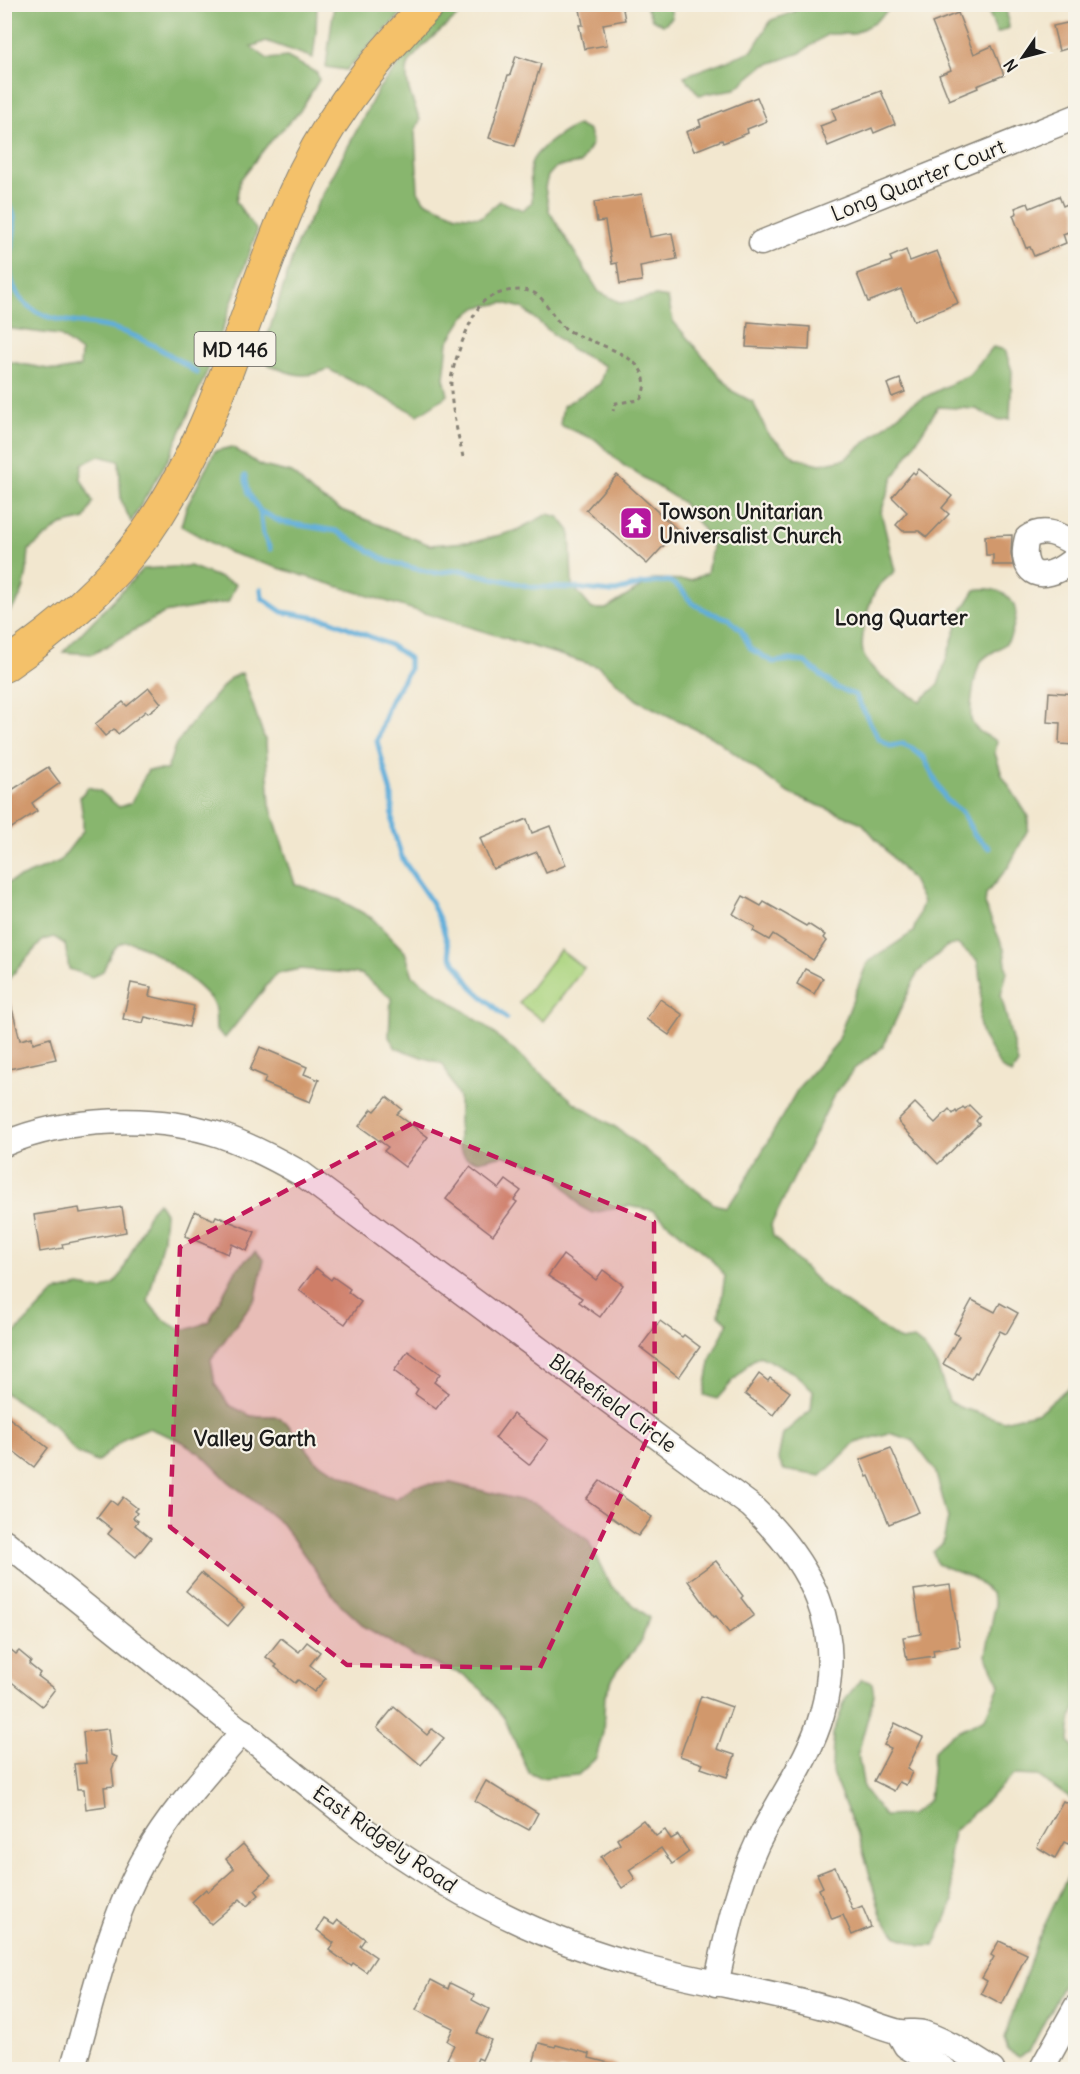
<svg xmlns="http://www.w3.org/2000/svg" width="1080" height="2074" font-family="Delius,sans-serif">
<style>
.green{fill:#abd47f;stroke:#64784e;stroke-width:1.5}
.forest{fill:#88b66e;stroke:#526945;stroke-width:1.5}
.lines{fill:none;stroke-linecap:round;stroke-linejoin:round}
.stream{stroke:#60aeda;stroke-width:5}
.building{fill:#d1986c}
.minor-casing{stroke:#878276;stroke-width:27}
.major-casing{stroke:#878276;stroke-width:34}
.path{stroke:#878276;stroke-width:3;stroke-dasharray:4.5 4.5;stroke-linecap:butt}
.minor{stroke:#fff;stroke-width:24}
.major{stroke:#f4c16a;stroke-width:32}
.marked{fill:#c2185b;fill-opacity:0.2;stroke:#c2185b;stroke-width:4.5;stroke-dasharray:12 8;stroke-linejoin:round}
.labels{text-anchor:middle;dominant-baseline:central;stroke-width:4.5;stroke-linejoin:round;paint-order:stroke}
.shield{fill:#f7f3e8;stroke:#5e5c59;stroke-width:1.5}
.shield-label{font-size:20px;font-weight:bold;fill:#1c1c1c}
.street-label{font-size:21px;fill:#1c1c1c;stroke:#f7f3e8}
.poi-label{font-size:21px;font-weight:bold;fill:#1c1c1c;stroke:#f7f3e8;text-anchor:start}
.neighbourhood-label{font-size:22px;font-weight:bold;fill:#1c1c1c;stroke:#f7f3e8}
</style>
<rect width="100%" height="100%" fill="#f7f3e8"/>
<filter id="ink" filterUnits="userSpaceOnUse"><feTurbulence type="fractalNoise" baseFrequency=".0167" numOctaves="2"/><feDisplacementMap in="SourceGraphic" scale="12" xChannelSelector="R" yChannelSelector="G"/><feConvolveMatrix kernelMatrix="1 2 1 2 8 2 1 2 1" color-interpolation-filters="sRGB"/></filter>
<filter id="wash" filterUnits="userSpaceOnUse"><feTurbulence type="fractalNoise" baseFrequency=".008" numOctaves="4" result="noise"/><feDisplacementMap in="SourceGraphic" scale="24" xChannelSelector="R" yChannelSelector="G"/><feGaussianBlur stdDeviation="1.35" result="paint"/><feColorMatrix in="noise" values="0 0 0 0 0 0 0 0 0 0 0 0 0 0 0 0 0 1.4 0 .05"/><feComposite in="paint" operator="in"/></filter>
<g filter="url(#wash)">
<rect width="100%" height="100%" fill="#f2e7cf"/>
<polygon class="green" points="560,950 584,968 543,1021 519,1003"/>
<g class="forest">
<path d="M5,4L317,5L316,32L313,58L266,41L251,47L268,59L287,57L317,73L319,80L300,111L269,143L240,180L236,202L257,231L209,367L170,456L131,522L121,500L119,461L99,456L82,464L81,479L93,502L85,519L61,525L29,550C27,574 26,600 5,615V361L59,371L80,367L81,352L59,335L5,328Z"/>
<polygon points="800,4 894,5 874,23 853,34 828,34 800,53 763,66 735,89 699,95 684,76 752,51 771,20 794,12"/>
<polygon points="334,5 410,5 346,70 326,67"/>
<path d="M455,5H472C458,16 413,50 408,66C403,82 415,106 420,120L415,131L418,191L424,201L457,215L481,217L500,201L523,210L532,202C532,190 529,175 531,164C535,150 565,130 578,125L589,131L592,143L581,163L556,167L548,176L545,187L549,211L599,292L621,303L656,296L668,298L673,321L732,391L753,402L768,434L796,458L820,464L845,459L913,403L969,375L993,347L1005,350L1012,371L1010,419L998,420L976,409L938,407L893,478L881,512L895,571C890,576 883,581 878,587C869,599 857,645 865,658C876,677 902,690 920,701L938,685L961,612L975,590C1000,584 1024,601 1013,628C1012,631 1011,637 1008,641C1001,650 986,653 980,663C975,672 968,714 972,722C976,732 988,736 997,741L995,753L1002,775L1028,816V829L1009,866L986,894L985,906L1004,949L1007,972L1001,995L1018,1064L1011,1074L1001,1068L982,1035L979,1022L982,984L977,960L957,944L946,947L918,972L883,1047L854,1069L833,1097L771,1225L773,1236L824,1288L901,1341L914,1339L923,1346L937,1366L949,1401L959,1407L1004,1421L1039,1412L1069,1387L1075,1384V1489L1067,1511L1072,1534L1076,1537V1708L1071,1717L1069,1741L1075,1749V1802L1038,1776L1014,1775L953,1832L949,1855L953,1902L934,1946H921L898,1937L882,1918L861,1844L832,1773L833,1734L846,1698L861,1679L872,1683L874,1695L858,1753L864,1789L885,1816L910,1815L929,1800L934,1751L952,1734L985,1718L1000,1684L986,1655L995,1606L992,1594L973,1578L937,1564L933,1552L943,1543L948,1518L935,1470L912,1440L889,1433L855,1443L821,1476L784,1470L778,1459L783,1434L811,1410L813,1390L794,1373L760,1356L750,1362L717,1399L704,1395L711,1357L728,1323L719,1315L725,1276L710,1258L652,1210L628,1206L592,1213L581,1207L552,1171L503,1155L479,1161L466,1158L459,1148V1098L443,1064L396,1048L389,1037L391,998L361,974L300,969L276,974L225,1038L216,1030C215,1022 217,1010 213,1003C205,987 141,938 124,942C111,946 108,961 103,971L92,977L69,969L65,944L54,937L43,940L5,983V884L60,861L83,831V818L80,797L88,787L100,791L119,807L131,803L148,770H167L175,746L190,725L230,678L242,673L266,743L270,805L295,884L340,900L372,918L405,952L413,976L483,1024L575,1103L617,1128L714,1204L725,1207L739,1192L799,1087L836,1044L867,963L913,932L923,902L912,880L862,823L788,793L715,739L637,700L599,667L230,553L181,526L186,508L215,451L232,447L262,466L292,473L314,494L339,509L430,545L478,541L515,531L548,514L559,517L570,531L572,585L592,609H606L654,579L691,580L707,573L713,542L682,502L623,465L596,440L560,425L563,406L600,384L605,366L571,349L522,308L504,303L478,307L464,317L448,342L444,378L448,395L418,415L328,369C305,380 290,374 269,365L263,353L266,341L297,243L379,88L443,14Z"/>
<polygon points="645,5 670,5 672,18 663,25 652,19"/>
<polygon points="986,5 1006,5 1009,28 997,33"/>
<polygon points="190,566 236,584 228,602 164,613 93,654 63,652 143,569"/>
<path d="M158,1202L165,1213L163,1239L148,1301C155,1312 171,1330 186,1329C193,1329 202,1324 209,1321L237,1268L255,1252L264,1260L256,1297L211,1359L215,1384L229,1405L251,1416H275L286,1422L317,1462L384,1496L396,1499L415,1485L451,1483L536,1504L588,1540L610,1585L649,1618L641,1642L616,1672L605,1695L603,1733L596,1758L578,1775L540,1778L529,1773L504,1718L482,1690L464,1675L417,1658L365,1627L338,1602L282,1524L228,1481L202,1455L181,1441L148,1428L126,1437L97,1462L75,1452L54,1425L5,1393V1343L55,1292L79,1286L102,1290L113,1284L121,1275L150,1211Z"/>
<polygon points="1075,1861 1075,1962 1029,2052 1019,2057 1008,2051 1004,2039 1037,1941"/>
</g>
<g class="lines">
<g class="stream">
<path d="M4,198C7,202 10,206 12,210C21,232 0,263 16,291C37,328 80,319 115,329C145,338 172,355 197,373"/>
<polyline points="245,476 249,494 260,511 281,522 336,531 387,561 413,568 434,573 460,570 532,587 576,588 612,592 642,584 669,581 681,589 692,603 711,613 729,619 741,630 751,649 773,662 791,660 805,662 837,688 855,695 879,739 890,746 903,744 912,748 924,758 946,800 962,812 974,834 989,848"/>
<polyline points="260,511 263,534 270,549"/>
<polyline points="261,589 262,598 282,612 330,620 390,645 409,658 409,670 389,703 377,741 392,797 393,830 403,860 430,900 442,925 451,956 472,987 506,1018"/>
</g>
</g>
<g id="blocks">
<g class="building">
<polygon points="579,4 622,4 625,20 603,24 607,45 584,49 579,25 583,25"/>
<polygon points="958,13 974,54 992,46 1004,75 977,86 978,88 949,100 939,75 951,70 932,23"/>
<polygon points="1076,21 1076,46 1059,51 1053,26"/>
<polygon points="516,56 541,64 515,146 489,138 508,75 510,75"/>
<polygon points="881,91 895,124 874,133 872,128 828,146 820,126 836,120 832,109"/>
<polygon points="757,97 767,121 747,129 748,133 723,143 722,140 694,151 686,132 701,126 699,120"/>
<polygon points="642,194 650,237 672,233 677,259 640,266 642,281 620,284 617,263 612,264 605,221 597,222 594,202"/>
<polygon points="1059,196 1063,206 1072,202 1076,211 1076,229 1063,234 1066,243 1034,256 1030,247 1026,248 1013,215 1017,213 1015,208 1028,203 1030,208"/>
<polygon points="906,250 910,261 937,251 958,303 914,321 901,289 868,302 857,274 892,261 890,257"/>
<polygon points="748,322 810,327 809,350 746,347"/>
<polygon points="900,379 905,392 892,397 887,384"/>
<polygon points="919,469 952,496 942,508 949,514 927,537 919,531 903,531 896,525 907,512 892,497 913,472 915,474"/>
<polygon points="617,475 678,530 647,564 586,510"/>
<polygon points="1012,535 1011,553 1013,565 993,565 993,555 986,555 985,536"/>
<polygon points="149,688 161,703 148,713 146,711 118,734 114,729 105,736 95,724 123,702 127,706"/>
<polygon points="1049,692 1076,694 1076,745 1059,744 1060,723 1047,722"/>
<polygon points="48,767 60,783 32,803 37,811 4,833 4,795"/>
<polygon points="527,819 532,833 550,826 566,865 546,873 537,852 493,869 480,838"/>
<polygon points="743,896 761,906 764,902 806,926 808,924 825,935 823,938 826,941 813,960 773,934 769,940 753,931 755,927 733,914"/>
<polygon points="805,969 823,978 814,994 797,984"/>
<polygon points="131,983 151,987 149,996 194,1006 189,1027 145,1017 143,1023 123,1019"/>
<polygon points="9,997 20,1040 32,1037 33,1043 50,1038 56,1059 4,1070 4,998"/>
<polygon points="660,999 683,1015 669,1035 646,1019"/>
<polygon points="260,1047 307,1067 304,1074 319,1080 310,1102 264,1083 266,1077 250,1070"/>
<polygon points="387,1097 402,1109 397,1114 428,1137 405,1167 384,1151 388,1147 359,1126 372,1109 375,1111"/>
<polygon points="915,1103 935,1123 949,1109 953,1114 956,1111 957,1113 963,1107 965,1109 969,1105 980,1116 976,1121 979,1124 938,1164 899,1123 898,1120"/>
<polygon points="470,1167 499,1189 506,1180 521,1191 514,1200 517,1202 493,1235 446,1199"/>
<polygon points="122,1207 126,1232 62,1244 63,1248 40,1252 34,1215 79,1208 80,1213"/>
<polygon points="195,1211 214,1220 216,1216 255,1232 247,1251 232,1244 228,1254 185,1236"/>
<polygon points="563,1255 596,1280 603,1270 623,1285 600,1317 579,1302 582,1298 548,1276"/>
<polygon points="316,1268 331,1280 333,1277 350,1289 348,1292 361,1302 345,1324 314,1303 315,1302 299,1290"/>
<polygon points="972,1300 995,1312 1000,1303 1018,1313 1006,1334 1000,1331 977,1373 975,1372 971,1379 943,1364 959,1336 954,1333"/>
<polygon points="660,1321 682,1337 684,1335 700,1347 679,1377 640,1347"/>
<polygon points="408,1351 440,1374 434,1382 448,1393 436,1409 415,1394 418,1389 394,1371"/>
<polygon points="759,1374 768,1381 770,1378 790,1392 773,1415 745,1394"/>
<polygon points="4,1414 48,1448 34,1467 4,1444"/>
<polygon points="513,1414 548,1440 529,1465 495,1438"/>
<polygon points="891,1448 919,1512 889,1524 869,1476 867,1477 860,1460"/>
<polygon points="600,1481 652,1517 638,1536 586,1499"/>
<polygon points="123,1497 137,1508 134,1511 137,1513 133,1518 138,1521 135,1525 151,1538 136,1557 108,1534 112,1529 97,1517 110,1500 117,1505"/>
<polygon points="716,1561 743,1596 741,1598 754,1615 729,1633 716,1616 714,1617 688,1581"/>
<polygon points="201,1573 244,1607 228,1626 186,1591"/>
<polygon points="950,1585 960,1646 933,1650 934,1656 907,1660 903,1637 921,1634 914,1590"/>
<polygon points="281,1638 299,1652 307,1642 320,1652 310,1665 326,1678 314,1692 298,1680 295,1683 275,1667 277,1665 266,1657"/>
<polygon points="4,1644 16,1654 19,1651 31,1661 29,1664 40,1673 38,1676 55,1689 42,1706 4,1676"/>
<polygon points="701,1696 732,1707 717,1749 735,1755 727,1777 701,1768 703,1764 680,1756"/>
<polygon points="394,1707 427,1735 432,1729 444,1738 421,1765 377,1728"/>
<polygon points="895,1723 923,1737 907,1769 912,1772 906,1785 899,1782 894,1791 874,1781 891,1748 884,1745"/>
<polygon points="108,1729 111,1755 117,1757 112,1769 114,1786 104,1787 106,1806 86,1809 84,1789 77,1789 74,1764 86,1763 83,1732"/>
<polygon points="486,1781 538,1813 529,1830 475,1801"/>
<polygon points="1063,1801 1076,1808 1076,1829 1068,1844 1064,1842 1055,1858 1037,1847"/>
<polygon points="643,1820 656,1836 665,1830 671,1839 678,1835 689,1852 672,1864 661,1848 629,1870 635,1879 622,1888 601,1857 620,1844 617,1839"/>
<polygon points="243,1844 271,1876 255,1890 259,1895 247,1906 240,1899 211,1924 192,1902 206,1889 208,1892 234,1869 226,1859"/>
<polygon points="835,1867 853,1910 862,1906 871,1927 852,1935 843,1915 832,1919 819,1889 823,1887 817,1874"/>
<polygon points="324,1919 334,1925 338,1920 365,1939 360,1946 376,1957 366,1972 353,1963 351,1966 329,1950 334,1943 317,1930"/>
<polygon points="999,1941 1027,1954 1002,2004 981,1993 987,1981 982,1978 994,1957 991,1955"/>
<polygon points="431,1980 448,1989 450,1983 474,1995 472,2000 489,2009 477,2033 491,2040 482,2060 478,2058 473,2070 461,2070 452,2065 454,2062 447,2059 454,2045 447,2041 453,2028 416,2010"/>
<polygon points="539,2043 555,2047 556,2045 590,2054 589,2058 617,2065 616,2070 555,2070 533,2064"/>
</g>
</g>
</g>
<g filter="url(#ink)">
<use href="#blocks" fill-opacity="0" stroke="#878276" stroke-width="1.5"/>
<g class="lines">
<defs>
<g id="minor">
<polyline points="761,243 1076,117"/>
<path d="M1076,545C1060,535 1044,526 1027,538C1022,555 1025,580 1050,573C1060,571 1067,564 1076,558"/>
<path d="M4,1144C66,1117 156,1114 220,1135C249,1145 276,1159 302,1174L751,1506C811,1563 846,1628 822,1714C810,1758 777,1802 757,1844C736,1889 727,1936 716,1984"/>
<path d="M4,1541L361,1827C447,1891 540,1941 645,1967C705,1982 767,1992 827,2008C851,2014 873,2025 896,2031C905,2034 915,2030 923,2033C947,2041 971,2056 992,2070"/>
<polyline points="898,2032 906,2046 945,2070"/>
<path d="M72,2070C93,2000 110,1917 147,1854C173,1809 210,1771 243,1731"/>
<polyline points="1041,2070 1076,2007"/>
</g>
<path id="major" d="M4,666C59,628 106,588 146,533C218,431 244,309 293,196C324,124 373,60 429,4"/>
</defs>
<use href="#minor" class="minor-casing"/>
<use href="#major" class="major-casing"/>
<path class="path" d="M463,457C458,433 450,406 451,381C452,365 472,311 484,301C495,292 518,287 532,292C547,298 552,319 566,329C592,346 663,355 640,400L616,403L613,411"/>
<use href="#minor" class="minor"/>
<use href="#major" class="major"/>
</g>
</g>
<path class="marked" d="M413,1123L654,1222L655,1422L540,1668L347,1665L170,1527L180,1247Z"/>
<defs>
<symbol id="temple-square" viewBox="-11 -11 22 22"><rect x="-9" y="-9" width="18" height="18" rx="4" fill="#b5179e" stroke="#f7f3e8"/><path d="M0-6L5-2H3V0L6.5 2.5H4V6H1.5V3h-3V6H-4V2.5H-6.5L-3 0V-2H-5Z" fill="#fff"/></symbol>
</defs>
<g fill-rule="evenodd">
<use href="#temple-square" x="617" y="504" width="38" height="38"/>
</g>
<g class="labels">
<rect class="shield" x="194.5" y="332" width="81" height="34" rx="4.5"/>
<g class="shield-label">
<text x="235" y="349">MD 146</text>
</g>
<g class="street-label">
<text transform="translate(918 180) rotate(-22)">Long Quarter Court</text>
<text transform="translate(613 1403) rotate(36)">Blakefield Circle</text>
<text transform="translate(385 1839) rotate(35)">East Ridgely Road</text>
</g>
<g class="poi-label">
<text x="659" y="511">Towson Unitarian<tspan x="659" dy="24">Universalist Church</tspan></text>
</g>
<g class="neighbourhood-label">
<text x="901" y="617">Long Quarter</text>
<text x="255" y="1438">Valley Garth</text>
</g>
</g>
<rect width="1080" height="2074" fill="none" stroke="#f7f3e8" stroke-width="24"/>
<g transform="translate(1023 57) rotate(235)" stroke="#f7f3e8" stroke-width="4.5" paint-order="stroke">
<path d="M0-4.5L10 22L0 15L-10 22Z" fill="#1c1c1c"/>
<text y="-9" font-size="16" font-weight="bold" text-anchor="middle" fill="#1c1c1c">N</text>
</g>
</svg>
